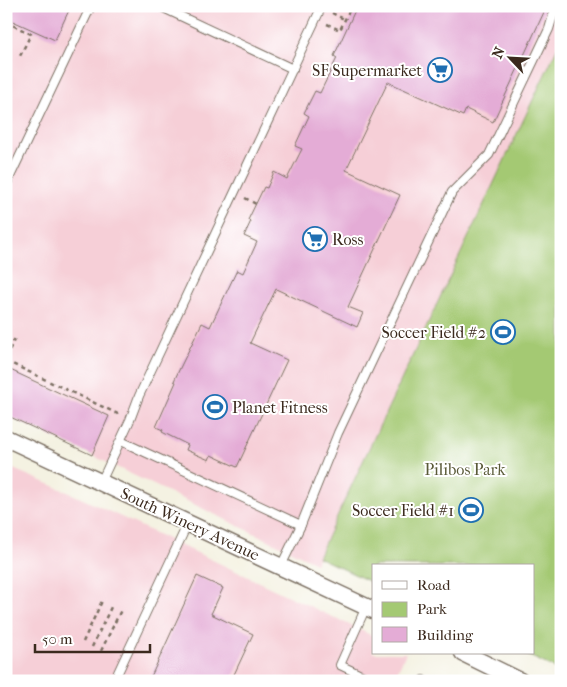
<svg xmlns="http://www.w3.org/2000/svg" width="567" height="687" font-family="'IM FELL French Canon',serif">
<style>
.built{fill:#f6cfd7}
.green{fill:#a4c973;stroke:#707a48}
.building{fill:#e4acd6}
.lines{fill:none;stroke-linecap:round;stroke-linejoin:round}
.service-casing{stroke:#7c7063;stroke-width:10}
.minor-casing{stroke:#7c7063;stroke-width:19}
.path{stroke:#7c7063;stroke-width:2.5;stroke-dasharray:4 4;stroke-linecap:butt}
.service{stroke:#fff;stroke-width:8}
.minor{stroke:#fff;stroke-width:16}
.labels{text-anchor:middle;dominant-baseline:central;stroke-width:4;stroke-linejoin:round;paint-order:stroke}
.poi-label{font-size:16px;fill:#3b2a1e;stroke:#fff;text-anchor:end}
.park-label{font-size:16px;fill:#5a5a38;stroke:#fff}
.street-label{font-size:16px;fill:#3b2a1e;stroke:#fff}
</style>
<rect width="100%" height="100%" fill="#fff"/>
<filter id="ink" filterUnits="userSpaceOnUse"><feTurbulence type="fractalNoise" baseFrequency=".02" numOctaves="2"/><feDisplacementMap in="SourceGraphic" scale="10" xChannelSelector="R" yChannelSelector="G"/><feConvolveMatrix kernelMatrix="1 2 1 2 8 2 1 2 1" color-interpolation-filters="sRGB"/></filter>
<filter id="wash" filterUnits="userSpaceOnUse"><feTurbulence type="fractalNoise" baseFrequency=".0096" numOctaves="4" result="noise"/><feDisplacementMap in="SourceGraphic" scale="20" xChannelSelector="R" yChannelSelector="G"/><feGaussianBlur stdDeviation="1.12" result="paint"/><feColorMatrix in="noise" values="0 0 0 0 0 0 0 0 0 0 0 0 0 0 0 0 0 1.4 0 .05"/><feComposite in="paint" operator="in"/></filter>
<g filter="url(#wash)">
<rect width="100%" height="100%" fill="#f4f2e2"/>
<g class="built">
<polygon points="6,6 561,6 561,40 316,563 6,414"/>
<polygon points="6,466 68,492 373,636 373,653 406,653 393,681 6,681"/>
</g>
<polygon class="green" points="561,40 561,671 523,653 533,653 533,566 373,566 373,583 318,557"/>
<g id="blocks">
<g class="building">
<polygon points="6,6 71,6 55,40 6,18"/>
<polygon points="357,6 537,6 545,10 493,122 466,109 463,116 388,82 346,170 400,195 348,307 363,313 357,327 276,289 250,343 287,360 237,467 211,455 209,460 186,450 188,445 162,432 163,430 156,427 176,382 174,381 180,368 202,323 210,327 237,270 243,273 257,242 244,236 251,221 248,220 264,187 267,188 274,172 287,179 302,149 295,146 309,116 304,113 315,91 320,93 337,58 334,56"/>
<polygon points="6,368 109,416 92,455 6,415"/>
<polygon points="197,576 223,588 211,614 253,634 231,681 149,681"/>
</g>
</g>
</g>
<g filter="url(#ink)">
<use href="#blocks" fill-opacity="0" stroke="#7c7063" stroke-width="1"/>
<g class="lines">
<defs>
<g id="service">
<polyline points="159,6 293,69"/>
<polyline points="6,185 91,6"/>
<polyline points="121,441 301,525"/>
<polyline points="101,482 130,420 139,396 322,6"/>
<polyline points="281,566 301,525 338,433 452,192 489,155 549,29 556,6"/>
<polyline points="114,681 188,523"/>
<polyline points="361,681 363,676 340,665 366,607"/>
<polyline points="423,681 423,680"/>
</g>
<g id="minor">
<polyline points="6,438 373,610"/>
<polyline points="463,653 520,681"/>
</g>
</defs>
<use href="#service" class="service-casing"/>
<use href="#minor" class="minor-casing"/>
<g class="path">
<polyline points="332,13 346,20"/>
<polyline points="6,22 31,34 20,56"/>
<polyline points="327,24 340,30 350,9 344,6"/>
<polyline points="245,198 256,204"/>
<polyline points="6,357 15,338"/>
<polyline points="6,361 120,415"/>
<polyline points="83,642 102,601"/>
<polyline points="92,647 112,605"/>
<polyline points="101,651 121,610"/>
<polyline points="50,681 51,678"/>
</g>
<use href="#service" class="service"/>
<use href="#minor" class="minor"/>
</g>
</g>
<defs>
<symbol id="supermarket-ring" viewBox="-11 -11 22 22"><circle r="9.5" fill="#fff" stroke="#1f6fb2" stroke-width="1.5"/><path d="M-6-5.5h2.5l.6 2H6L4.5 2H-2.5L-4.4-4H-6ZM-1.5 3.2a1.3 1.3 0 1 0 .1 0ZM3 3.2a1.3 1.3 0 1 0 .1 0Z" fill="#1f6fb2"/></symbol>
<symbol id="stadium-ring" viewBox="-11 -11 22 22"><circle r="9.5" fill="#fff" stroke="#1f6fb2" stroke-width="1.5"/><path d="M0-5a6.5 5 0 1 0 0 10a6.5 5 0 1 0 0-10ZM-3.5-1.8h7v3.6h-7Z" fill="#1f6fb2"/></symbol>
</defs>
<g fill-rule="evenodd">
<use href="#supermarket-ring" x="426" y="56" width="28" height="28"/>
<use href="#supermarket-ring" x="301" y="225" width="28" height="28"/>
<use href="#stadium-ring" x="489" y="318" width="28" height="28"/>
<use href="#stadium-ring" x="201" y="393" width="28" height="28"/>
<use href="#stadium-ring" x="457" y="496" width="28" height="28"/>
</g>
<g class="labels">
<g class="poi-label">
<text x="422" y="70">SF Supermarket</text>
<text x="332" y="239" text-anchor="start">Ross</text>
<text x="486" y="332">Soccer Field #2</text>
<text x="232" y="407" text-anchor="start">Planet Fitness</text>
<text x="454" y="510">Soccer Field #1</text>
</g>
<g class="park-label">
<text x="465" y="469">Pilibos Park</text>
</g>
<g class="street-label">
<text transform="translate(190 524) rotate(25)">South Winery Avenue</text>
</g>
</g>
<rect width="567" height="687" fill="none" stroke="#fff" stroke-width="25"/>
<rect x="372" y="564" width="162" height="90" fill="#ffffff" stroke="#b1aaa5"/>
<rect x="382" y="581" width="25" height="8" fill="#ffffff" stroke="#b1aaa5"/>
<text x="417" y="590" font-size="15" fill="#3b2a1e">Road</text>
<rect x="382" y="602" width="25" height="15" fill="#a4c973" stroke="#b1aaa5"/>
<text x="417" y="614" font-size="15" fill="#3b2a1e">Park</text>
<rect x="382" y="627" width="25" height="15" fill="#e4acd6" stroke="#b1aaa5"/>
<text x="417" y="640" font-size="15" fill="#3b2a1e">Building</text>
<g transform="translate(510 58) rotate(295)" stroke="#ffffff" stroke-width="4" paint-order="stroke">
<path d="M0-4L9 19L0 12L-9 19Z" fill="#3b2a1e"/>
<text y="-8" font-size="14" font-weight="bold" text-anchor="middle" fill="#3b2a1e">N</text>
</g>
<path d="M35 644v8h115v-8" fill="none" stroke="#3b2a1e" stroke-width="2.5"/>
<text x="42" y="644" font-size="15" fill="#3b2a1e" stroke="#ffffff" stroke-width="4" paint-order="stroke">50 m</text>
</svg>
